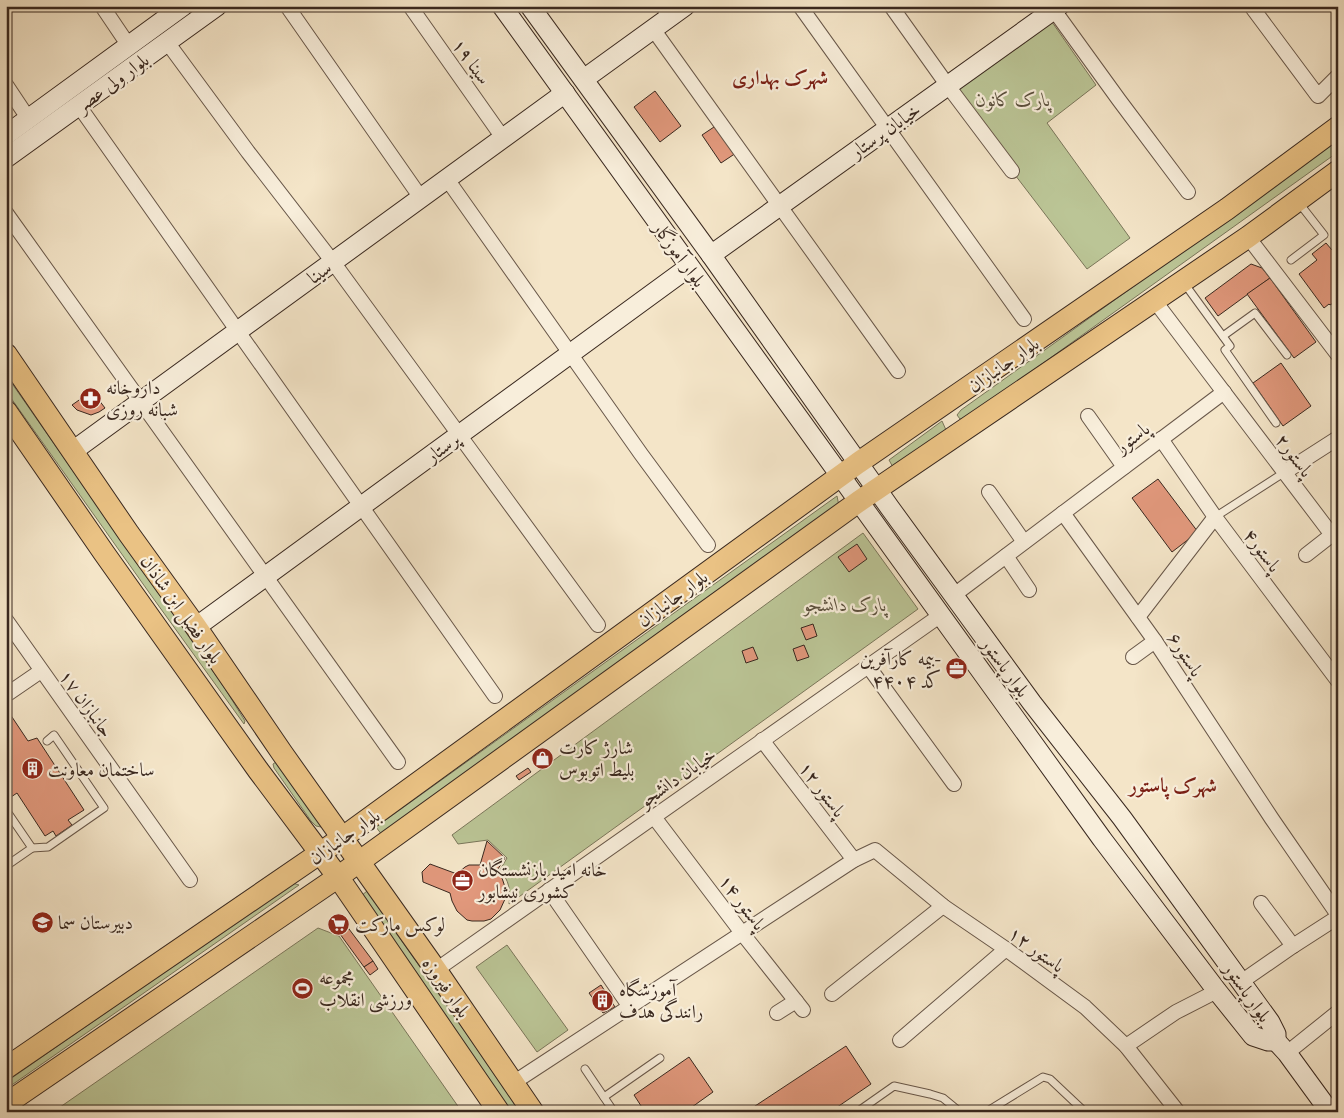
<svg xmlns="http://www.w3.org/2000/svg" width="1344" height="1118" font-family="'Gentium Book Plus',Amiri,serif">
<style>
.green{fill:#bbc596;stroke:#7a765a}
.building{fill:#e1987c;stroke:#39281f}
.lines{fill:none;stroke-linecap:round;stroke-linejoin:round}
.lane-casing{stroke:#685749;stroke-width:9}
.street-casing{stroke:#685749;stroke-width:16}
.secondary-casing{stroke:#39281f;stroke-width:21}
.primary-casing{stroke:#39281f;stroke-width:23}
.lane{stroke:#f8eedb;stroke-width:7}
.street{stroke:#f8eedb;stroke-width:14}
.secondary{stroke:#f8eedb;stroke-width:19}
.primary{stroke:#eac284;stroke-width:21}
.labels{text-anchor:middle;dominant-baseline:central;stroke-width:4.5;stroke-linejoin:round;paint-order:stroke}
.street-label{font-size:19px;fill:#39281f;stroke:#f8eedb}
.park-label{font-size:19px;font-style:italic;fill:#5a4f3d;stroke:#f8eedb}
.poi-label{font-size:19px;fill:#39281f;stroke:#f8eedb;text-anchor:start}
.neighbourhood-label{font-size:20px;font-weight:bold;fill:#7a1f14;stroke:#f8eedb}
</style>
<rect width="100%" height="100%" fill="#f4e5c8"/>
<filter id="stains"><feTurbulence type="fractalNoise" baseFrequency=".004" numOctaves="4"/><feColorMatrix values="0 0 0 0 .2 0 0 0 0 .09 0 0 0 0 .02 0 0 0 .5 -.17"/></filter>
<radialGradient id="worn" r=".72"><stop offset=".6" stop-color="#630" stop-opacity="0"/><stop offset="1" stop-color="#630" stop-opacity=".3"/></radialGradient>
<g class="green">
<polygon points="1052,22 1096,85 1047,123 1130,238 1087,269 1012,171 957,89"/>
<polygon points="1338,140 1338,152 965,419 960,419 957,415 961,410"/>
<polygon points="6,375 224,687 245,721 244,724 153,598 6,391"/>
<polygon points="942,421 946,430 894,469 889,460"/>
<polygon points="837,496 839,506 382,835 376,827"/>
<path d="M863,533L918,609L509,904C511,891 509,880 500,870L507,858L488,840L458,844L452,835Z"/>
<polygon points="276,762 323,825 321,827 316,826 311,821 274,768 273,764"/>
<polygon points="292,883 299,885 6,1089 6,1082"/>
<polygon points="367,891 521,1112 511,1112 361,896"/>
<polygon points="318,928 339,936 462,1112 53,1112"/>
<polygon points="507,945 568,1030 537,1052 476,967"/>
</g>
<g class="building">
<polygon points="655,91 681,126 660,142 634,107"/>
<polygon points="717,125 736,153 721,163 702,135"/>
<polygon points="1326,243 1332,250 1338,245 1338,300 1330,305 1329,304 1324,308 1299,274 1317,260 1312,254"/>
<polygon points="1251,264 1262,268 1270,278 1218,316 1205,298"/>
<polygon points="1270,278 1316,342 1294,358 1247,294"/>
<polygon points="1281,363 1311,406 1283,426 1253,383"/>
<polygon points="92,391 105,408 99,412 91,415 77,410 72,405"/>
<polygon points="1158,479 1198,532 1172,552 1132,498"/>
<polygon points="857,544 867,559 849,572 838,557"/>
<polygon points="813,624 817,636 806,640 801,628"/>
<polygon points="804,645 809,657 797,661 793,649"/>
<polygon points="753,647 758,659 746,663 742,651"/>
<polygon points="6,708 28,741 37,738 84,810 68,820 72,825 56,836 53,831 45,836 17,793 8,799 6,796"/>
<polygon points="544,754 547,758 542,761 539,757"/>
<polygon points="528,768 531,772 519,780 516,776"/>
<polygon points="487,841 505,858 496,872 502,878 505,887 505,899 500,910 491,919 484,921 472,921 467,920 457,911 452,901 450,893 423,882 422,872 430,864 457,874 465,867 469,865 480,865"/>
<polygon points="333,919 342,919 349,929 340,934 330,930"/>
<polygon points="349,929 373,961 364,967 340,934"/>
<polygon points="373,961 378,969 370,975 364,967"/>
<polygon points="601,985 615,1007 603,1013 589,993"/>
<polygon points="846,1046 871,1084 830,1112 746,1112"/>
<polygon points="689,1057 713,1092 685,1112 645,1112 634,1095"/>
</g>
<g class="lines">
<defs>
<g id="lane">
<polyline points="1291,260 1324,235 1299,203"/>
<polyline points="1184,283 1230,346 1225,350 1276,423"/>
<polyline points="1223,336 1255,313 1287,355"/>
<polyline points="1215,517 1285,472"/>
<polyline points="6,810 32,848 6,866"/>
<polyline points="32,848 48,847 104,808 54,735 47,741"/>
<polyline points="585,1069 614,1112"/>
<polyline points="604,1097 660,1058"/>
<polyline points="857,1112 894,1086 930,1094 943,1098 960,1112"/>
<polyline points="986,1112 1043,1077 1050,1079 1085,1112"/>
</g>
<g id="street">
<polyline points="102,6 129,46"/>
<polyline points="287,6 421,198"/>
<polyline points="410,6 503,138"/>
<polyline points="663,6 670,17"/>
<polyline points="800,6 1024,319"/>
<polyline points="891,6 948,86 1012,171"/>
<polyline points="1051,6 1119,100 1188,192"/>
<polyline points="1251,6 1318,96 1338,76"/>
<polyline points="653,29 898,371"/>
<polyline points="167,42 248,152 333,262 598,625"/>
<polyline points="6,85 28,118"/>
<polyline points="79,106 495,696"/>
<polyline points="447,179 641,454 708,545"/>
<polyline points="6,213 398,762"/>
<polyline points="1248,237 1338,355"/>
<polyline points="1154,300 1332,535"/>
<polyline points="1088,416 1124,467"/>
<polyline points="1161,439 1215,517 1338,681"/>
<polyline points="1285,472 1338,438"/>
<polyline points="989,492 1024,542"/>
<polyline points="1063,513 1155,641 1272,819 1338,915"/>
<polyline points="1306,555 1338,530"/>
<polyline points="1006,556 1029,590"/>
<polyline points="954,595 1224,392"/>
<polyline points="1138,617 1215,517"/>
<polyline points="6,620 190,880"/>
<polyline points="1133,657 1155,641"/>
<polyline points="868,666 954,784"/>
<polyline points="6,695 41,671"/>
<polyline points="762,740 854,860"/>
<polyline points="654,817 742,933 803,1010"/>
<polyline points="549,890 630,1007"/>
<polyline points="1261,903 1293,946"/>
<polyline points="436,970 941,615"/>
<polyline points="1241,982 1293,946 1338,917"/>
<polyline points="832,994 943,906"/>
<polyline points="777,1013 796,1001"/>
<polyline points="900,1040 1006,949"/>
<polyline points="1126,1046 1176,1012 1217,991"/>
<polyline points="1287,1053 1338,1012"/>
<polyline points="513,1083 854,860 875,850 943,906 1006,949 1085,1007 1126,1046 1178,1112"/>
</g>
<g id="secondary">
<polyline points="502,6 1102,839 1217,991 1253,1036 1268,1041 1276,1041"/>
<polyline points="530,6 711,255 890,508 1032,703 1122,818 1270,1022 1276,1034 1276,1041"/>
<polyline points="584,79 685,6"/>
<polyline points="6,135 183,6"/>
<polyline points="6,158 217,6"/>
<polyline points="711,255 1059,6"/>
<polyline points="73,451 565,93"/>
<polyline points="196,627 689,267"/>
<polyline points="1276,1041 1287,1053 1330,1112"/>
</g>
<g id="primary">
<polyline points="6,354 129,534 196,627 282,753 436,970 533,1112"/>
<polyline points="6,411 104,553 258,770 338,877 499,1112"/>
<polyline points="6,1068 342,838 858,463 1227,209 1338,127"/>
<polyline points="6,1104 338,877 858,502 1248,237 1338,171"/>
</g>
</defs>
<use href="#lane" class="lane-casing"/>
<use href="#street" class="street-casing"/>
<use href="#secondary" class="secondary-casing"/>
<use href="#primary" class="primary-casing"/>
<use href="#lane" class="lane"/>
<use href="#street" class="street"/>
<use href="#secondary" class="secondary"/>
<use href="#primary" class="primary"/>
</g>
<defs>
<symbol id="pharmacy-disc" viewBox="-11 -11 22 22"><circle r="9.5" fill="#8f2418" stroke="#f8eedb"/><path d="M-2-6h4v4h4v4h-4v4h-4v-4h-4v-4h4Z" fill="#fff"/></symbol>
<symbol id="office-disc" viewBox="-11 -11 22 22"><circle r="9.5" fill="#8f2418" stroke="#f8eedb"/><path d="M-6-3h4V-5.5h4V-3h4V5H-6ZM-1-4.5V-3h2v-1.5ZM-6 0V1H6V0Z" fill="#fff"/></symbol>
<symbol id="shop-disc" viewBox="-11 -11 22 22"><circle r="9.5" fill="#8f2418" stroke="#f8eedb"/><path d="M-5-2.5h2.3a2.7 3.5 0 0 1 5.4 0H5L5.5 6h-11ZM-1.5-2.5h3a1.5 2.3 0 0 0-3 0Z" fill="#fff"/></symbol>
<symbol id="building-disc" viewBox="-11 -11 22 22"><circle r="9.5" fill="#8f2418" stroke="#f8eedb"/><path d="M-4-6H4V6H1V3H-1V6H-4ZM-2.5-4.3h1.7v1.8h-1.7ZM.8-4.3h1.7v1.8H.8ZM-2.5-1h1.7V.8h-1.7ZM.8-1h1.7V.8H.8Z" fill="#fff"/></symbol>
<symbol id="school-disc" viewBox="-11 -11 22 22"><circle r="9.5" fill="#8f2418" stroke="#f8eedb"/><path d="M0-5L7-2L0 1L-7-2ZM-4 1L0 2.5L4 1V4Q0 6-4 4Z" fill="#fff"/></symbol>
<symbol id="supermarket-disc" viewBox="-11 -11 22 22"><circle r="9.5" fill="#8f2418" stroke="#f8eedb"/><path d="M-6-5.5h2.5l.6 2H6L4.5 2H-2.5L-4.4-4H-6ZM-1.5 3.2a1.3 1.3 0 1 0 .1 0ZM3 3.2a1.3 1.3 0 1 0 .1 0Z" fill="#fff"/></symbol>
<symbol id="stadium-disc" viewBox="-11 -11 22 22"><circle r="9.5" fill="#8f2418" stroke="#f8eedb"/><path d="M0-5a6.5 5 0 1 0 0 10a6.5 5 0 1 0 0-10ZM-3.5-1.8h7v3.6h-7Z" fill="#fff"/></symbol>
</defs>
<g fill-rule="evenodd">
<use href="#pharmacy-disc" x="78" y="386" width="25" height="25"/>
<use href="#office-disc" x="944" y="656" width="25" height="25"/>
<use href="#shop-disc" x="530" y="746" width="25" height="25"/>
<use href="#building-disc" x="20" y="756" width="25" height="25"/>
<use href="#office-disc" x="450" y="868" width="25" height="25"/>
<use href="#school-disc" x="30" y="910" width="25" height="25"/>
<use href="#supermarket-disc" x="326" y="912" width="25" height="25"/>
<use href="#stadium-disc" x="290" y="976" width="25" height="25"/>
<use href="#building-disc" x="590" y="988" width="25" height="25"/>
</g>
<g class="labels">
<g class="street-label">
<text transform="translate(472 61) rotate(54)">سینا ۱۹</text>
<text transform="translate(112 82) rotate(-36)">بلوار ولی عصر</text>
<text transform="translate(885 130) rotate(-35)">خیابان پرستار</text>
<text transform="translate(680 254) rotate(54)">بلوار آموزگار</text>
<text transform="translate(319 272) rotate(-36)">سینا</text>
<text transform="translate(1003 364) rotate(-35)">بلوار جانبازان</text>
<text transform="translate(1132 437) rotate(-37)">پاستور</text>
<text transform="translate(442 447) rotate(-36)">پرستار</text>
<text transform="translate(1295 455) rotate(53)">پاستور۲</text>
<text transform="translate(1263 550) rotate(53)">پاستور۴</text>
<text transform="translate(672 598) rotate(-36)">بلوار جانبازان</text>
<text transform="translate(182 609) rotate(55)">بلوار فضل ابن شاذان</text>
<text transform="translate(1186 654) rotate(57)">پاستور۶</text>
<text transform="translate(1006 667) rotate(54)">بلوار پاستور</text>
<text transform="translate(87 703) rotate(54)">جانبازان ۱۷</text>
<text transform="translate(677 777) rotate(-35)">خیابان دانشجو</text>
<text transform="translate(823 789) rotate(53)">پاستور ۱۲</text>
<text transform="translate(344 836) rotate(-35)">بلوار جانبازان</text>
<text transform="translate(743 902) rotate(53)">پاستور ۱۴</text>
<text transform="translate(1037 949) rotate(36)">۱۲ پاستور</text>
<text transform="translate(447 987) rotate(55)">بلوار فیروزه</text>
<text transform="translate(1248 992) rotate(55)">بلوار پاستور</text>
</g>
<g class="park-label">
<text x="1013" y="99">پارک کانون</text>
<text x="845" y="604">پارک دانشجو</text>
</g>
<g class="poi-label">
<text x="106" y="387">داروخانه<tspan x="106" dy="22">شبانه روزی</tspan></text>
<text x="941" y="658" text-anchor="end">بیمه کارآفرین-<tspan x="941" dy="22">کد ۴۴۰۴</tspan></text>
<text x="559" y="747">شارژ کارت<tspan x="559" dy="22">بلیط اتوبوس</tspan></text>
<text x="48" y="769">ساختمان معاونت</text>
<text x="478" y="869">خانه امید بازنشستگان<tspan x="478" dy="22">کشوری نیشابور</tspan></text>
<text x="58" y="922">دبیرستان سما</text>
<text x="355" y="924">لوکس مارکت</text>
<text x="319" y="977">مجموعه<tspan x="319" dy="22">ورزشی انقلاب</tspan></text>
<text x="619" y="989">آموزشگاه<tspan x="619" dy="22">رانندگی هدف</tspan></text>
</g>
<g class="neighbourhood-label">
<text x="780" y="76">شهرک بهداری</text>
<text x="1173" y="784">شهرک پاستور</text>
</g>
</g>
<rect width="1344" height="1118" fill="none" stroke="#f4e5c8" stroke-width="25"/>
<rect x="8" y="8" width="1329" height="1103" fill="none" stroke="#39281f" stroke-width="2.5"/>
<rect x="12" y="12" width="1319" height="1093" fill="none" stroke="#39281f"/>
<rect width="100%" height="100%" filter="url(#stains)"/>
<rect width="100%" height="100%" fill="url(#worn)"/>
</svg>
